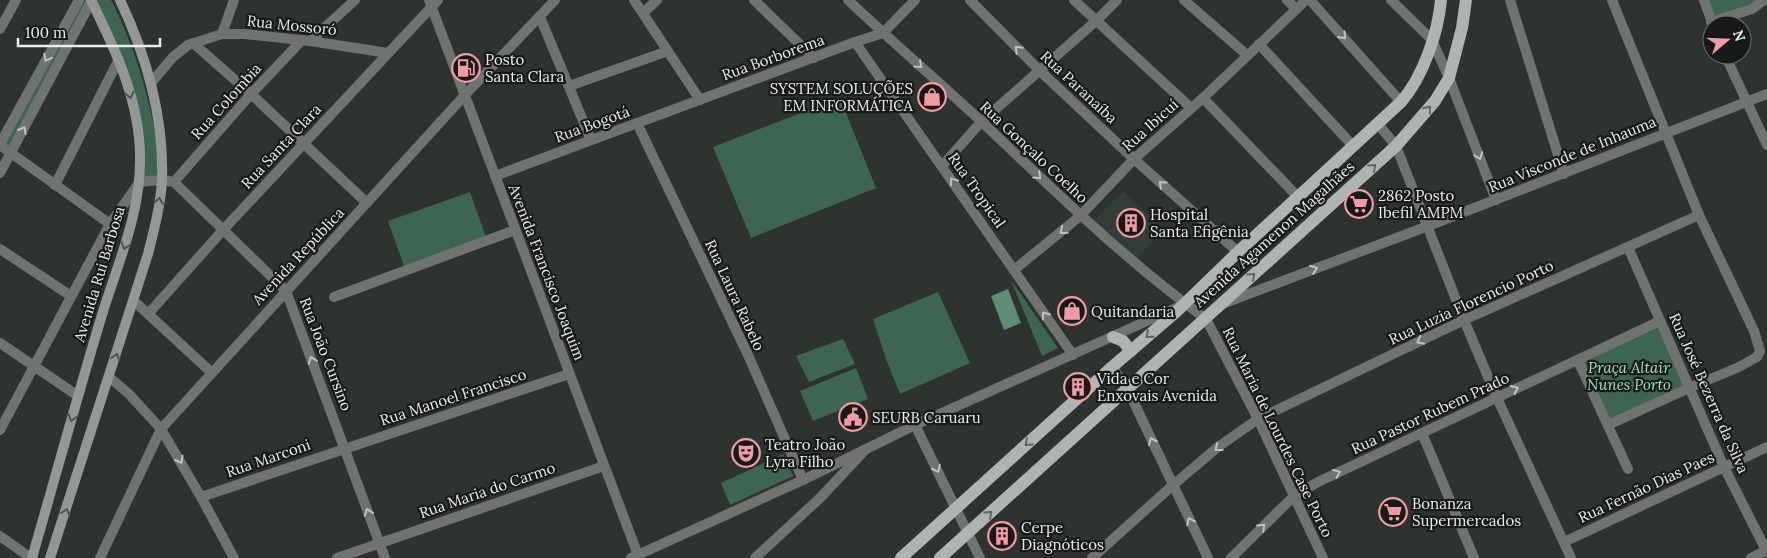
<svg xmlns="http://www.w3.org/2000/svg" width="1767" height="558" font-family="Lora,serif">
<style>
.built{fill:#333e38}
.green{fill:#3d6551}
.water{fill:#5f8c74}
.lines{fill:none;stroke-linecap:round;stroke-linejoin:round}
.minor{stroke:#707371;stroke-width:10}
.tertiary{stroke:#707371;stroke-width:10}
.secondary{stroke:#949795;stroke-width:10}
.primary{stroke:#afb3b1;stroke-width:12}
.oneway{stroke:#bfc2c0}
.oneway2{stroke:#505251}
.oneway3{stroke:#646665}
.labels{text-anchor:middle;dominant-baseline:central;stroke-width:4.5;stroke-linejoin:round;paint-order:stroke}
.street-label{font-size:15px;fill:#e9ecea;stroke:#181a19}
.poi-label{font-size:15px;fill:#e9ecea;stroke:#181a19;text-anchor:start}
.park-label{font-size:15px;font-style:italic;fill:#99e2bc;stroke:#181a19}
</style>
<rect width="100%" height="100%" fill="#2e3330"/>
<polygon class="built" points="1123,191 1163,229 1136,260 1094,221"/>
<g class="green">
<polygon points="80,0 90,0 10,150 2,144"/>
<path d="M95,0H111C132,41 149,93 156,139C158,152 157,165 158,178H143L141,138Z"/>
<polygon points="1704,0 1764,0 1711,22"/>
<polygon points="840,98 876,188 751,238 713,147"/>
<polygon points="470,192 486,237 404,266 388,221"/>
<polygon points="1011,280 1058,348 1042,356"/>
<polygon points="938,292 970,363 900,394 886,359 873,319"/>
<polygon points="1660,321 1689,388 1608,425 1578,361"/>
<polygon points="843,339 855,364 809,382 796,356"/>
<polygon points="856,368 868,399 813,421 800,391"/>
<polygon points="783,454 793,476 730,505 721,483"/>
</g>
<polygon class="water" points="1008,289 1021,323 1004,330 991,296"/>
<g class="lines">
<g class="minor">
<polyline points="429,0 638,555"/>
<polyline points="634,0 700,100"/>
<polyline points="754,0 814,58"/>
<polyline points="970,0 1039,70 1134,159 1238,252"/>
<polyline points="1074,0 1191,108"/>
<polyline points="1184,0 1247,55"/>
<polyline points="1287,0 1296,9"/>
<polyline points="1310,0 1401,102"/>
<polyline points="1391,0 1432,40 1449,78 1496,200"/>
<polyline points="1510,0 1564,174"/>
<polyline points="1704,0 1713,25"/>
<polyline points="643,13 657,0"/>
<polyline points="540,17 591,140"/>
<polyline points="1711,22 1752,9 1764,0"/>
<polyline points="0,29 16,0"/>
<polyline points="883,33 915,0"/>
<polyline points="222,34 234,0"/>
<polyline points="310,41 355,0"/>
<polyline points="193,43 251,94 367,203"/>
<polyline points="1259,44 1353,146"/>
<polyline points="1725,55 1767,145"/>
<polyline points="151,83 173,57 188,45 222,34 244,34 310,41 388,53"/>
<polyline points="569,86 668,51"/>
<polyline points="1203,98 1298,197"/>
<polyline points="637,123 748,355 803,480"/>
<polyline points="1378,124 1396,146 1464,320 1497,398 1571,558"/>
<polyline points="0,145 110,224"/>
<polyline points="942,166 981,122 1096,21 1117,0"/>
<polyline points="495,176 855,42"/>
<polyline points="174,182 251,94 302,40"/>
<polyline points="55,185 119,59"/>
<polyline points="1628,247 1724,467 1767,552"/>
<polyline points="0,249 71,296"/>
<polyline points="334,297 515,230"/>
<polyline points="134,301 212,373"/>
<polyline points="1225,303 1428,226 1767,94"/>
<polyline points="149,313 223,230 438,0"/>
<polyline points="1206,319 1258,419 1323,558"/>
<polyline points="0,343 78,396"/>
<polyline points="1578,361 1628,469"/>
<polyline points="109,377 129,394 161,429 201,497 234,558"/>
<polyline points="1608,425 1689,388 1739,367 1757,357 1760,351 1754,331 1699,215 1612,0"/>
<polyline points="0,430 110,224 139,183"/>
<polyline points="1422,433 1474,558"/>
<polyline points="201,497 569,374"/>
<polyline points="0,536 31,558"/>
<polyline points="1564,542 1767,447"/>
<polyline points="337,558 604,466"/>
<polyline points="755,558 821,497 865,450"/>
<polyline points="1092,558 1173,485 1218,447 1258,419 1464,320 1699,215"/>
<polyline points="1231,558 1294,496 1318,482 1660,321"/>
<polyline points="1751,558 1767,550"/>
</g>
<g class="tertiary">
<path d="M848,0C892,42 938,81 983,123C1055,191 1125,260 1206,319"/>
<polyline points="883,33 855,42 1073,355"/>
<polyline points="0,144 79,0"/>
<polyline points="0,173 92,0"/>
<polyline points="140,182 162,180 174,182 286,291 385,558"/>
<polyline points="1014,270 1080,216 1134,159 1203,98 1306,0"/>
<polyline points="1112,367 1127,388 1208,558"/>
<polyline points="915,425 980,558"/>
<polyline points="100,558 161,429 464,96 555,0"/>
<polyline points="631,558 803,480 915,425 1178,307"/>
</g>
<g class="secondary">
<path d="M32,558C55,478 77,398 101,318C117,265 141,214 140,157C140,101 115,49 91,0"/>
<path d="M50,558L148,254C154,230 161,204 162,179C164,118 146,55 120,0"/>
</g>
<g class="primary">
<polyline points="1113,337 1123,341 1131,351"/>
<path d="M901,558L1112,367L1176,312L1238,252L1401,102C1423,77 1438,33 1441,0"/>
<polyline points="940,558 1396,146 1435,101 1449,78 1462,28 1466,0"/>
</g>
</g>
<defs><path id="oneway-chevron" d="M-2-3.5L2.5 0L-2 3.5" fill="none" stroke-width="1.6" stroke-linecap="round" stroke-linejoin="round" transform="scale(1.25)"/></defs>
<g class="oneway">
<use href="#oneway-chevron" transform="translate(1343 36) rotate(48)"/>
<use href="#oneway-chevron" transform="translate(1018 49) rotate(-135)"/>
<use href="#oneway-chevron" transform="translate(47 58) rotate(119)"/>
<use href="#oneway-chevron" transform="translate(919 65) rotate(42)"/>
<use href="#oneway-chevron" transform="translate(23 130) rotate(-62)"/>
<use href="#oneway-chevron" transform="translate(1479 156) rotate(69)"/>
<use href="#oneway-chevron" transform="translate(1038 176) rotate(44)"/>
<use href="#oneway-chevron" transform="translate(953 181) rotate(-124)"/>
<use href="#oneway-chevron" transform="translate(1162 184) rotate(-138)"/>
<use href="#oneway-chevron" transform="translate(1063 231) rotate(141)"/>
<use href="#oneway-chevron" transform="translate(1314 269) rotate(-21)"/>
<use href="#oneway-chevron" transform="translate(1045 315) rotate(-125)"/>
<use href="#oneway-chevron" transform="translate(1420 341) rotate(154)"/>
<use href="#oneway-chevron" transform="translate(312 360) rotate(-111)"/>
<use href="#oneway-chevron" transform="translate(1515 389) rotate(-25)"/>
<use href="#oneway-chevron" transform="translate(1152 441) rotate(-115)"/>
<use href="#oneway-chevron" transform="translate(1218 448) rotate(142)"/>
<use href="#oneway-chevron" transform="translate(180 460) rotate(60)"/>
<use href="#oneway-chevron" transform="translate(937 469) rotate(63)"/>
<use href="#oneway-chevron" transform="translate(1337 473) rotate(-25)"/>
<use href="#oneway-chevron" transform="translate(368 512) rotate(-110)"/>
<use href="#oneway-chevron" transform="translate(1190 521) rotate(-116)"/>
<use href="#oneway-chevron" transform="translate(1262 527) rotate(-44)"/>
</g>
<g class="oneway2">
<use href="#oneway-chevron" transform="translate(130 95) rotate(76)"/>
<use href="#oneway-chevron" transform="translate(159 201) rotate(-82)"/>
<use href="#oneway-chevron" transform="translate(125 246) rotate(109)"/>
<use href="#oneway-chevron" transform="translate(116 357) rotate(-72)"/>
<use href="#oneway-chevron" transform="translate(72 418) rotate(106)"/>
<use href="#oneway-chevron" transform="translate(66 512) rotate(-72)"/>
</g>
<g class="oneway3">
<use href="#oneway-chevron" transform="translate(1428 109) rotate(-51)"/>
<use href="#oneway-chevron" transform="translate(1373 167) rotate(-42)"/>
<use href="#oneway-chevron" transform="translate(1252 276) rotate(-42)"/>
<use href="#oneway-chevron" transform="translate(1149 335) rotate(139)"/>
<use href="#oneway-chevron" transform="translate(1028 443) rotate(138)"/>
<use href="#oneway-chevron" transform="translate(989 514) rotate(-42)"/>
</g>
<defs>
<symbol id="fuel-ring" viewBox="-11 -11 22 22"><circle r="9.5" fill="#181a19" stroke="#f39aa7" stroke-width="1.5"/><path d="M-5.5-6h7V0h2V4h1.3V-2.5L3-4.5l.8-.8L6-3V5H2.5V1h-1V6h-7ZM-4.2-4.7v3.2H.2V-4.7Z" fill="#f39aa7"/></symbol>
<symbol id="shop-ring" viewBox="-11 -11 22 22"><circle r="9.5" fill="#181a19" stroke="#f39aa7" stroke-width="1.5"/><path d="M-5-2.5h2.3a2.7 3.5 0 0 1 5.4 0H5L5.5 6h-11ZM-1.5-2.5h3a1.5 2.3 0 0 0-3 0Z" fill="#f39aa7"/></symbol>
<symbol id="supermarket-ring" viewBox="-11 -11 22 22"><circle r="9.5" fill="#181a19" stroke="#f39aa7" stroke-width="1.5"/><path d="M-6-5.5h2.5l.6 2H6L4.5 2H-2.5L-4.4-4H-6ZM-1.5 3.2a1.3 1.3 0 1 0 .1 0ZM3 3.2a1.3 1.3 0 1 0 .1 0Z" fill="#f39aa7"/></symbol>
<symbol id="building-ring" viewBox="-11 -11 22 22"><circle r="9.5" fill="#181a19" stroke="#f39aa7" stroke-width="1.5"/><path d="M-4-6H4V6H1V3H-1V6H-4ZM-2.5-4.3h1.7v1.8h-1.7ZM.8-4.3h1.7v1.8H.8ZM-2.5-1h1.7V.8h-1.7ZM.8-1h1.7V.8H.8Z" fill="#f39aa7"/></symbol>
<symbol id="civic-ring" viewBox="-11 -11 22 22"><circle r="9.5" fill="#181a19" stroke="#f39aa7" stroke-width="1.5"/><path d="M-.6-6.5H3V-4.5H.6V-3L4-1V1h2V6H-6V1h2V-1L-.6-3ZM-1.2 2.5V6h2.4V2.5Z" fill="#f39aa7"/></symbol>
<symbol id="theatre-ring" viewBox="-11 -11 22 22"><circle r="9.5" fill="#181a19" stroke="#f39aa7" stroke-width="1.5"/><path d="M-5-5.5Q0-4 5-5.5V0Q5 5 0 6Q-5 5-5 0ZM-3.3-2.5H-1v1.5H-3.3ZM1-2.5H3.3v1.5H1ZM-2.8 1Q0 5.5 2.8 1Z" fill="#f39aa7"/></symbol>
</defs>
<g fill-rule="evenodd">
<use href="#fuel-ring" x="450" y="52" width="32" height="32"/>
<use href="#shop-ring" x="916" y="81" width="32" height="32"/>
<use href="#supermarket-ring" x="1343" y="188" width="32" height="32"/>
<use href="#building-ring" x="1115" y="207" width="32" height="32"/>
<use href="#shop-ring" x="1056" y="295" width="32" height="32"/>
<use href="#building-ring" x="1062" y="371" width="32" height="32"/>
<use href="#civic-ring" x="837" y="401" width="32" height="32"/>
<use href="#theatre-ring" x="730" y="437" width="32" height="32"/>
<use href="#supermarket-ring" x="1377" y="496" width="32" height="32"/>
<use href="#building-ring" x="986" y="520" width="32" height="32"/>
</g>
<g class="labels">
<g class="street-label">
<text transform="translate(292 25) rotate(6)">Rua Mossoró</text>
<text transform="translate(773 57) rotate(-20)">Rua Borborema</text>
<text transform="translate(1079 87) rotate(43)">Rua Paranaíba</text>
<text transform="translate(226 101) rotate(-48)">Rua Colombia</text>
<text transform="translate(592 124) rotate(-20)">Rua Bogotá</text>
<text transform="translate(1150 125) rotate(-42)">Rua Ibicuí</text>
<text transform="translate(281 146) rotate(-47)">Rua Santa Clara</text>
<text transform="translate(1034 152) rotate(43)">Rua Gonçalo Coelho</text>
<text transform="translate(1572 154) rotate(-22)">Rua Visconde de Inhauma</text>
<text transform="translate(977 190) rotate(55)">Rua Tropical</text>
<text transform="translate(1274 234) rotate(-42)">Avenida Agamenon Magalhães</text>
<text transform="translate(298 256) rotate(-47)">Avenida República</text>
<text transform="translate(547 272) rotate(69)">Avenida Francisco Joaquim</text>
<text transform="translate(99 274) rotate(-73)">Avenida Rui Barbosa</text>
<text transform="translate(735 295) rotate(65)">Rua Laura Rabelo</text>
<text transform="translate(1471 302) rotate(-25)">Rua Luzia Florencio Porto</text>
<text transform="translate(326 354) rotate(69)">Rua João Cursino</text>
<text transform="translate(1709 393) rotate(66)">Rua José Bezerra da Silva</text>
<text transform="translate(453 397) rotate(-18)">Rua Manoel Francisco</text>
<text transform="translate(1430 413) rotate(-25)">Rua Pastor Rubem Prado</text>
<text transform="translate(1278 432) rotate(64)">Rua Maria de Lourdes Case Porto</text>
<text transform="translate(268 458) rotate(-19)">Rua Marconi</text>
<text transform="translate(1646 487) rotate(-25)">Rua Fernão Dias Paes</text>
<text transform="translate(487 490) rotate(-19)">Rua Maria do Carmo</text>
</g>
<g class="poi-label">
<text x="485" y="59">Posto<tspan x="485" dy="17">Santa Clara</tspan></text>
<text x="913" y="88" text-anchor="end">SYSTEM SOLUÇÕES<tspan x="913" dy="17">EM INFORMÁTICA</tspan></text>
<text x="1378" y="195">2862 Posto<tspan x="1378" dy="17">Ibefil AMPM</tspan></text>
<text x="1150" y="214">Hospital<tspan x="1150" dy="17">Santa Efigênia</tspan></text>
<text x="1091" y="311">Quitandaria</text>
<text x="1097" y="378">Vida e Cor<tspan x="1097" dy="17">Enxovais Avenida</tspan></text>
<text x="872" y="417">SEURB Caruaru</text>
<text x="765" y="444">Teatro João<tspan x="765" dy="17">Lyra Filho</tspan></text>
<text x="1412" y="503">Bonanza<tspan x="1412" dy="17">Supermercados</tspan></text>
<text x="1021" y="527">Cerpe<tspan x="1021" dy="17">Diagnóticos</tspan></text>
</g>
<g class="park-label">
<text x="1629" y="367">Praça Altair<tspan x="1629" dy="17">Nunes Porto</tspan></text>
</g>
</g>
<g transform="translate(1727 40) rotate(71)"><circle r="24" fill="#181a19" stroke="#6c6e6d"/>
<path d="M0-4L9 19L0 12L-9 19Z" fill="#f39aa7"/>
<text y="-8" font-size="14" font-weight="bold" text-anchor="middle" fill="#e9ecea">N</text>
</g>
<path d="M18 38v8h142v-8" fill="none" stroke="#e9ecea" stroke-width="2.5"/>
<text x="25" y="38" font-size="15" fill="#e9ecea" stroke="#181a19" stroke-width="4" paint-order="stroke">100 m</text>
</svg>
